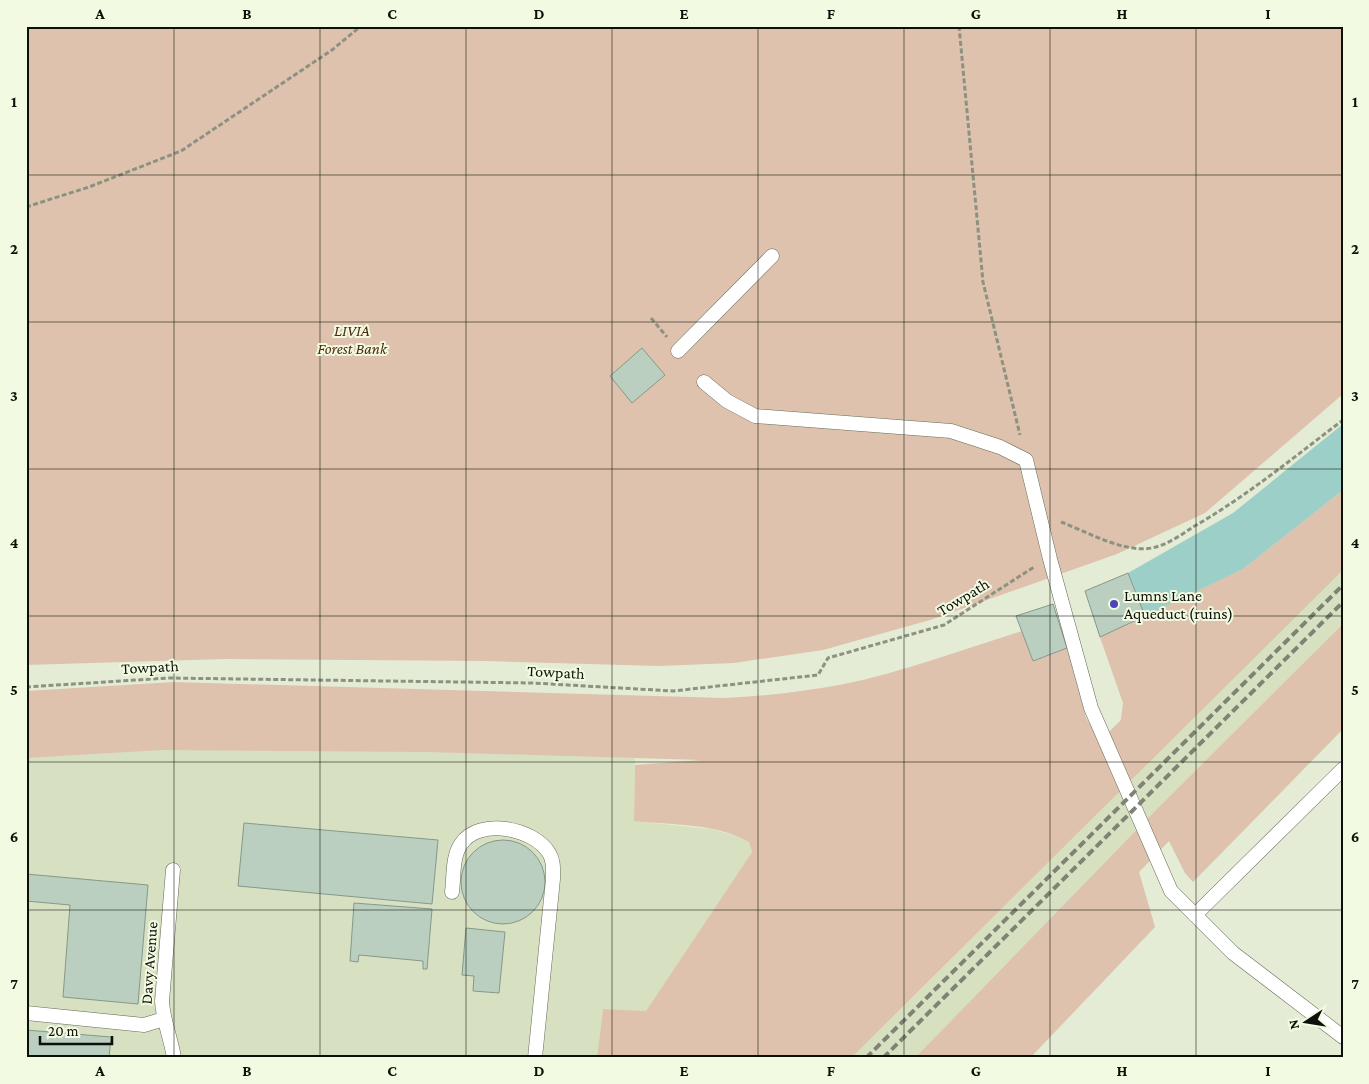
<svg xmlns="http://www.w3.org/2000/svg" width="1369" height="1084" font-family="'Crimson Pro',serif">
<style>
.built{fill:#d7e1c2}
.green{fill:#dec2ad}
.water{fill:#9ccfc8}
.building{fill:#bacfbf;stroke:#85998a}
.lines{fill:none;stroke-linecap:round;stroke-linejoin:round}
.service-casing{stroke:#656b57;stroke-width:15}
.path{stroke:#8c9281;stroke-width:3;stroke-dasharray:5 2.5;stroke-linecap:butt}
.service{stroke:#fff;stroke-width:14}
.rail{stroke:#7e8373;stroke-width:4;stroke-dasharray:8 4;stroke-linecap:butt}
.grid{fill:none;stroke:#0d1008;stroke-width:1;stroke-opacity:0.55}
.poi-dot{fill:#4d44ba;stroke:#f2fae2;stroke-width:2}
.labels{text-anchor:middle;dominant-baseline:central;stroke-width:4;stroke-linejoin:round;paint-order:stroke}
.park-label{font-size:16px;font-style:italic;fill:#4e2b0b;stroke:#f2fae2}
.poi-label{font-size:16px;fill:#0d1008;stroke:#f2fae2;text-anchor:start}
.street-label{font-size:16px;fill:#0d1008;stroke:#f2fae2}
.neatline{fill:none;stroke:#0d1008;stroke-width:2}
.grid-label{font-size:16px;text-anchor:middle;font-weight:bold;fill:#0d1008}
</style>
<rect width="100%" height="100%" fill="#e5ecd5"/>
<g class="built">
<polygon points="1343,490 1343,729 1193,882 1185,873 1169,841 1139,872 1155,927 1030,1058 749,1058 925,911 1121,720 1123,702 1100,637 1243,569"/>
<polygon points="173,742 635,758 634,821 710,829 741,837 749,842 752,852 646,1011 603,1009 597,1058 26,1058 26,753"/>
</g>
<g class="green">
<polygon points="26,26 1343,26 1343,394 1205,513 1117,554 930,620 823,650 734,663 659,666 486,661 225,659 26,665"/>
<path d="M1343,490V570L851,1058H597L603,1009L646,1011L752,852L749,842C716,823 670,825 634,821L635,765L701,760L428,752L162,750L26,758V691L174,682L725,698C763,696 801,692 839,685C901,673 961,650 1022,631L1033,661L1067,648L1086,718L1100,741L1121,720L1123,703L1100,637L1243,569Z"/>
<polygon points="1343,624 1343,729 1193,882 1185,873 1169,841 1139,872 1155,927 1030,1058 915,1058 1156,810"/>
</g>
<polygon class="water" points="1343,424 1343,490 1243,569 1145,616 1128,573 1233,513"/>
<g class="building">
<polygon points="642,348 665,375 632,403 610,376"/>
<polygon points="1128,573 1145,616 1100,637 1085,591"/>
<polygon points="1053,604 1067,648 1033,661 1016,616"/>
<polygon points="244,823 438,840 432,904 238,886"/>
<circle cx="503" cy="882" r="42"/>
<polygon points="26,874 148,885 138,1004 63,997 70,905 26,901"/>
<polygon points="354,903 432,909 427,969 423,969 423,961 359,955 358,962 350,961"/>
<polygon points="466,928 505,932 499,993 473,991 474,976 462,975"/>
<polygon points="26,1030 111,1037 109,1058 26,1058"/>
</g>
<g class="lines">
<defs>
<g id="service">
<polyline points="678,351 772,256"/>
<polyline points="704,382 727,401 755,416 951,431 1000,447 1026,460 1050,559 1091,708 1171,891 1233,953 1343,1037"/>
<path d="M173,870L162,1001C163,1021 171,1038 174,1058"/>
<path d="M452,892C454,877 452,857 461,844C479,817 534,828 549,853C554,861 553,869 553,879L535,1058"/>
<polyline points="1195,915 1343,769"/>
<polyline points="26,1013 144,1025 164,1019"/>
</g>
</defs>
<use href="#service" class="service-casing"/>
<g class="path">
<polyline points="959,26 983,282 1020,435"/>
<polyline points="26,207 89,187 181,151 332,50 361,26"/>
<polyline points="651,318 667,337"/>
<path d="M1061,522C1088,532 1123,553 1152,548C1167,545 1181,535 1193,527C1247,496 1294,457 1343,420"/>
<polyline points="26,687 168,678 533,683 673,691 818,675 828,658 944,625 1034,567"/>
</g>
<use href="#service" class="service"/>
<g class="rail">
<polyline points="866,1058 1343,585"/>
<polyline points="883,1058 1343,602"/>
</g>
</g>
<path class="grid" d="M174,26V1058M320,26V1058M466,26V1058M612,26V1058M758,26V1058M904,26V1058M1050,26V1058M1196,26V1058M26,175H1343M26,322H1343M26,469H1343M26,616H1343M26,762H1343M26,910H1343"/>
<circle class="poi-dot" cx="1114" cy="604" r="5"/>
<g class="labels">
<g class="park-label">
<text x="352" y="330">LIVIA<tspan x="352" dy="18">Forest Bank</tspan></text>
</g>
<g class="poi-label">
<text x="1124" y="595">Lumns Lane<tspan x="1124" dy="18">Aqueduct (ruins)</tspan></text>
</g>
<g class="street-label">
<text transform="translate(963 597) rotate(-31)">Towpath</text>
<text transform="translate(150 667) rotate(-3)">Towpath</text>
<text transform="translate(556 672) rotate(3)">Towpath</text>
<text transform="translate(149 963) rotate(-86)">Davy Avenue</text>
</g>
</g>
<rect width="1369" height="1084" fill="none" stroke="#f2fae2" stroke-width="55"/>
<g transform="translate(1306 1022) rotate(258)" stroke="#f2fae2" stroke-width="4" paint-order="stroke">
<path d="M0-4L9 19L0 12L-9 19Z" fill="#0d1008"/>
<text y="-8" font-size="14" font-weight="bold" text-anchor="middle" fill="#0d1008">N</text>
</g>
<path d="M40 1036v8h72v-8" fill="none" stroke="#0d1008" stroke-width="2.5"/>
<text x="48" y="1036" font-size="15" fill="#0d1008" stroke="#f2fae2" stroke-width="4" paint-order="stroke">20 m</text>
<rect x="28" y="28" width="1314" height="1028" class="neatline"/>
<g class="grid-label">
<text x="100" y="19">A</text>
<text x="247" y="19">B</text>
<text x="392" y="19">C</text>
<text x="539" y="19">D</text>
<text x="684" y="19">E</text>
<text x="831" y="19">F</text>
<text x="976" y="19">G</text>
<text x="1122" y="19">H</text>
<text x="1268" y="19">I</text>
<text x="14" y="107">1</text>
<text x="1355" y="107">1</text>
<text x="14" y="254">2</text>
<text x="1355" y="254">2</text>
<text x="14" y="401">3</text>
<text x="1355" y="401">3</text>
<text x="14" y="548">4</text>
<text x="1355" y="548">4</text>
<text x="14" y="695">5</text>
<text x="1355" y="695">5</text>
<text x="14" y="842">6</text>
<text x="1355" y="842">6</text>
<text x="14" y="989">7</text>
<text x="1355" y="989">7</text>
<text x="100" y="1076">A</text>
<text x="247" y="1076">B</text>
<text x="392" y="1076">C</text>
<text x="539" y="1076">D</text>
<text x="684" y="1076">E</text>
<text x="831" y="1076">F</text>
<text x="976" y="1076">G</text>
<text x="1122" y="1076">H</text>
<text x="1268" y="1076">I</text>
</g>
</svg>
